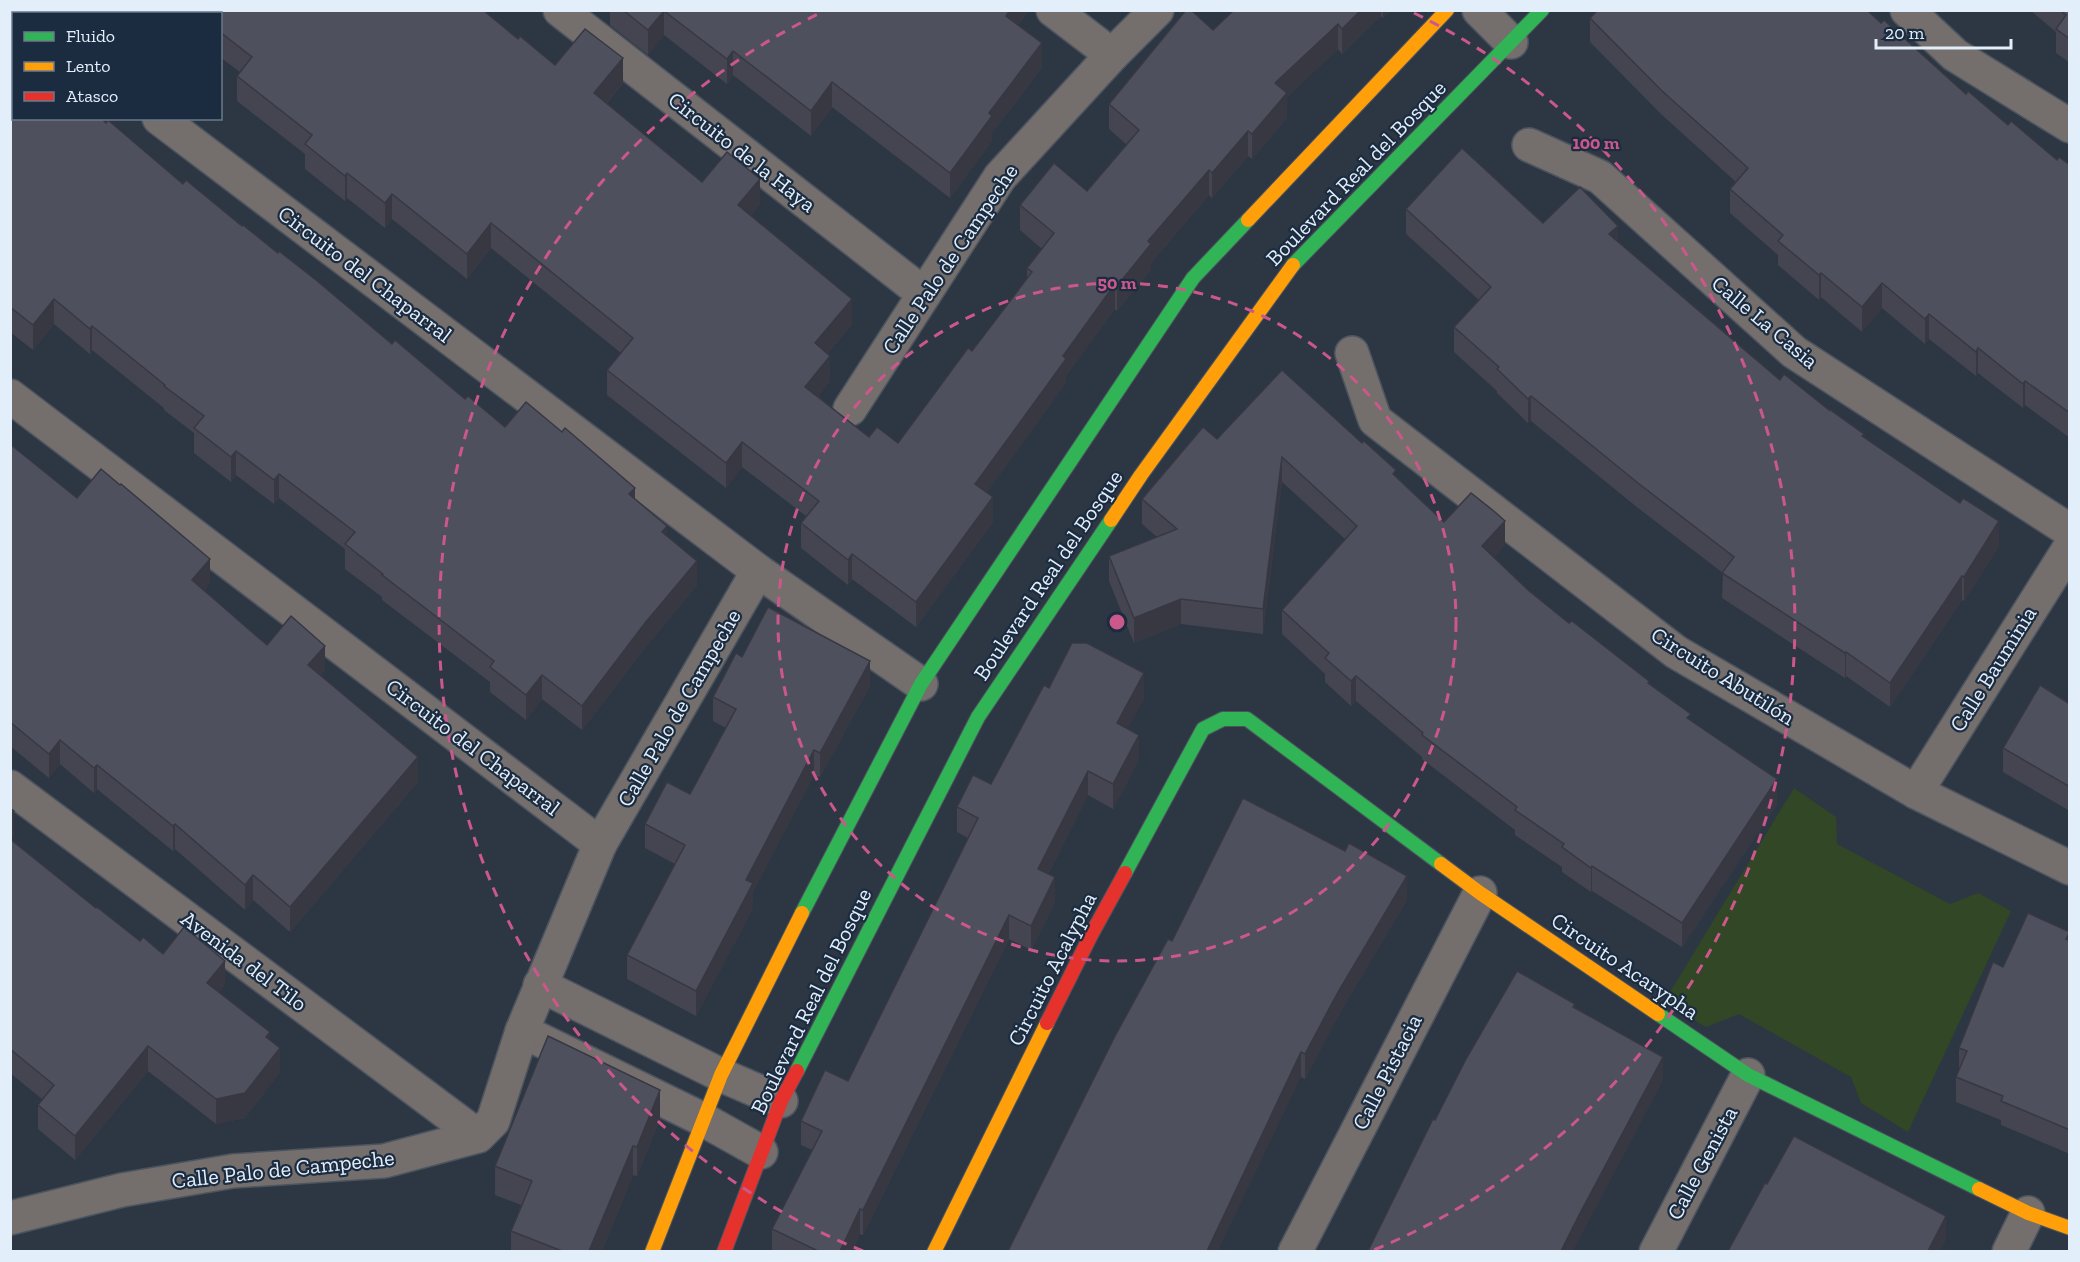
<svg xmlns="http://www.w3.org/2000/svg" width="2080" height="1262" font-family="'Zilla Slab',serif">
<style>
.green{fill:#314725}
.lines{fill:none;stroke-linecap:round;stroke-linejoin:round}
.street-casing{stroke:#4c545f;stroke-width:36}
.fast-casing{stroke:#4c545f;stroke-width:16}
.slow-casing{stroke:#4c545f;stroke-width:16}
.jam-casing{stroke:#4c545f;stroke-width:16}
.street{stroke:#746e6c;stroke-width:33}
.fast{stroke:#30b455;stroke-width:14}
.slow{stroke:#ff9f0a;stroke-width:14}
.jam{stroke:#e5322d;stroke-width:14}
.wall{fill:#444551}
.shaded-wall{fill:#373842}
.building{fill:#4f505e;stroke:#373842;stroke-width:1.5}
.ring{fill:none;stroke:#cc588b;stroke-width:3;stroke-dasharray:10 8}
.labels{text-anchor:middle;dominant-baseline:central;stroke-width:4.5;stroke-linejoin:round;paint-order:stroke}
.street-label{font-size:22px;fill:#e3eefb;stroke:#1b2c40}
.centre{fill:#cc588b;stroke:#1b2c40;stroke-width:3}
.ring-label{font-size:18px;text-anchor:middle;font-weight:bold;fill:#cc588b;stroke:#1b2c40;stroke-width:4.5;stroke-linejoin:round;paint-order:stroke}
</style>
<rect width="100%" height="100%" fill="#2d3743"/>
<polygon class="green" points="1794,788 1836,817 1837,844 1950,904 1978,893 2011,911 1908,1132 1861,1103 1851,1077 1739,1014 1706,1027 1664,1002"/>
<g class="lines">
<defs>
<g id="street">
<polyline points="560,10 924,294"/>
<polyline points="1053,10 1112,55"/>
<polyline points="1479,10 1511,42"/>
<polyline points="1907,10 1955,55 2070,126"/>
<polyline points="36,14 39,10"/>
<polyline points="10,48 14,44"/>
<polyline points="159,118 758,571 921,684"/>
<polyline points="1529,145 1600,177 1794,352 2070,531"/>
<polyline points="1352,353 1375,420 1676,652 1916,792 2070,868"/>
<polyline points="10,396 600,844"/>
<polyline points="850,409 1000,177 1112,55 1157,10"/>
<polyline points="10,787 478,1136"/>
<polyline points="1916,792 2070,547"/>
<polyline points="540,985 721,1075 781,1101"/>
<polyline points="522,1031 702,1119 761,1152"/>
<polyline points="10,1218 122,1190 233,1171 384,1161 478,1136 493,1121 522,1031 600,844 758,571"/>
<polyline points="1295,1252 1480,893"/>
<polyline points="1656,1252 1748,1075"/>
<polyline points="2009,1252 2028,1213"/>
</g>
<g id="fast">
<polyline points="1293,265 1542,10"/>
<polyline points="1125,873 1203,729 1223,719 1247,719 1441,864"/>
<polyline points="802,913 921,684 1193,278 1248,220"/>
<polyline points="1658,1014 1748,1075 1979,1189"/>
<polyline points="797,1071 978,717 1111,520"/>
</g>
<g id="slow">
<polyline points="1248,220 1447,10"/>
<polyline points="1111,520 1141,475 1293,265"/>
<polyline points="1441,864 1480,893 1658,1014"/>
<polyline points="1979,1189 2028,1213 2070,1228"/>
<polyline points="652,1252 721,1075 802,913"/>
<polyline points="934,1252 1047,1023"/>
</g>
<g id="jam">
<polyline points="1047,1023 1090,937 1125,873"/>
<polyline points="724,1252 781,1101 797,1071"/>
</g>
</defs>
<use href="#street" class="street-casing"/>
<use href="#fast" class="fast-casing"/>
<use href="#slow" class="slow-casing"/>
<use href="#jam" class="jam-casing"/>
<use href="#street" class="street"/>
<use href="#fast" class="fast"/>
<use href="#slow" class="slow"/>
<use href="#jam" class="jam"/>
</g>
<g class="wall">
<polygon points="124,10 483,10 518,39 555,65 623,83 607,103 702,182 760,204 751,215 852,324 828,353 830,381 818,396 869,437 898,443 972,351 1027,278 1027,268 1042,249 1020,230 1020,205 1087,191 1127,145 1109,129 1109,104 1213,30 1234,10 1391,10 1383,18 1381,16 1342,54 1338,49 1287,97 1287,118 1252,159 1248,156 1212,198 1209,195 1151,263 1151,269 1117,311 1115,309 1066,376 1066,383 987,492 993,522 916,627 852,579 848,585 801,548 801,523 806,516 742,467 726,488 607,395 607,370 621,353 491,248 467,279 392,219 385,228 347,198 345,201 305,169 305,154 237,101 237,76 240,72 220,57 220,14 126,14 124,12"/>
<polygon points="610,10 1028,10 1028,12 1018,25 1042,68 992,133 992,141 950,198 832,107 811,136 733,75 727,84 664,35 648,55 610,25"/>
<polygon points="2030,10 2070,10 2070,63 2056,53 2056,32"/>
<polygon points="1590,18 1881,23 1966,94 2057,160 2070,165 2070,438 2025,405 2023,408 1978,373 1976,376 1929,339 1925,344 1882,308 1862,332 1821,297 1819,300 1778,265 1778,255 1730,213 1730,189 1736,182 1661,114 1590,42"/>
<polygon points="10,111 183,184 242,226 278,253 392,344 465,399 505,427 635,499 667,536 697,585 645,648 582,730 542,699 526,720 490,692 490,682 382,600 382,597 345,569 345,549 279,498 274,504 236,475 231,482 194,453 194,433 164,410 164,408 92,350 90,354 54,324 33,350 10,332"/>
<polygon points="1406,209 1543,223 1618,242 1780,380 1864,437 1999,546 1964,601 1962,600 1890,707 1846,676 1845,678 1722,598 1723,573 1638,508 1531,421 1528,423 1497,393 1497,391 1454,352 1454,327 1479,300 1406,234"/>
<polygon points="1217,439 1396,476 1444,522 1505,545 1494,557 1528,590 1569,623 1649,683 1691,721 1777,804 1682,947 1592,891 1591,892 1562,872 1562,867 1515,835 1515,830 1422,759 1422,757 1356,701 1351,706 1325,682 1325,674 1282,634 1282,610 1345,539 1282,482 1263,634 1181,624 1134,643 1109,581 1109,556 1157,537 1142,524 1142,499"/>
<polygon points="10,444 77,498 210,583 204,591 267,645 325,670 320,676 418,782 290,932 253,900 245,910 175,849 173,851 97,789 94,793 60,764 49,778 10,746"/>
<polygon points="742,657 870,686 820,777 814,775 769,861 753,892 753,908 696,1016 627,979 627,955 675,864 645,848 645,824 690,794 726,728 713,721 713,697"/>
<polygon points="1049,688 1144,698 1127,729 1139,759 1113,809 1088,795 1048,874 1055,902 1031,950 1009,939 863,1235 860,1234 852,1251 772,1251 772,1229 812,1150 801,1145 801,1121 848,1081 968,838 957,832 957,807 991,784"/>
<polygon points="2070,704 2070,811 2003,772 2003,748"/>
<polygon points="10,808 14,835 11,839 96,908 140,941 225,985 219,992 270,1040 280,1072 245,1118 216,1124 148,1071 75,1160 38,1129 38,1105 42,1099 10,1073"/>
<polygon points="1407,900 1338,1016 1305,1079 1301,1077 1172,941"/>
<polygon points="2070,932 2070,1154 2001,1125 2001,1120 1956,1102 1956,1077 1959,1071 1959,1048 2003,967"/>
<polygon points="660,1119 637,1176 633,1175 602,1251 511,1251 511,1231 521,1205 495,1195 495,1166"/>
</g>
<g class="shaded-wall">
<polygon points="167,10 176,10 176,14 165,14"/>
<polygon points="1010,10 1028,10 1028,12 1006,40 1006,16"/>
<polygon points="1361,10 1381,10 1381,16 1342,54 1342,29"/>
<polygon points="1383,10 1391,10 1383,18"/>
<polygon points="664,11 664,35 648,55 648,30"/>
<polygon points="1338,24 1338,49 1287,97 1287,118 1252,159 1252,134 1275,83"/>
<polygon points="1042,43 1042,68 992,133 992,141 950,198 950,173 989,113"/>
<polygon points="733,51 733,75 727,84 727,59"/>
<polygon points="623,58 623,83 594,118 594,93"/>
<polygon points="832,82 832,107 811,136 811,111"/>
<polygon points="1248,131 1248,156 1212,198 1212,173"/>
<polygon points="1209,170 1209,195 1151,263 1151,269 1117,311 1117,286 1148,241"/>
<polygon points="347,173 347,198 345,201 345,176"/>
<polygon points="760,179 760,204 738,230 738,205"/>
<polygon points="392,194 392,219 385,228 385,203"/>
<polygon points="491,223 491,248 467,279 467,254"/>
<polygon points="1618,226 1618,250 1609,234"/>
<polygon points="1821,273 1821,297 1819,300 1819,275"/>
<polygon points="1882,283 1882,308 1862,332 1862,307"/>
<polygon points="1115,284 1115,309 1066,376 1066,383 975,509 975,484 1063,356"/>
<polygon points="54,299 54,324 33,350 33,325"/>
<polygon points="852,299 852,324 815,368 815,343"/>
<polygon points="1929,314 1929,339 1925,344 1925,319"/>
<polygon points="92,326 92,350 90,354 90,329"/>
<polygon points="1978,348 1978,373 1976,376 1976,352"/>
<polygon points="830,356 830,381 805,412 805,387"/>
<polygon points="2025,381 2025,405 2023,408 2023,384"/>
<polygon points="1531,396 1531,421 1528,423 1528,399"/>
<polygon points="742,442 742,467 726,488 726,463"/>
<polygon points="236,451 236,475 231,482 231,457"/>
<polygon points="1282,457 1282,482 1263,634 1263,609"/>
<polygon points="279,474 279,498 274,504 274,480"/>
<polygon points="635,488 635,512 629,494"/>
<polygon points="993,497 993,522 916,627 916,602"/>
<polygon points="1505,521 1505,545 1482,570 1482,546"/>
<polygon points="1999,521 1999,546 1964,601 1964,577"/>
<polygon points="667,526 667,551 662,532"/>
<polygon points="852,554 852,579 848,585 848,560"/>
<polygon points="210,559 210,583 192,605 192,580"/>
<polygon points="697,561 697,585 645,648 582,730 582,706 645,623"/>
<polygon points="1962,576 1962,600 1890,707 1890,683"/>
<polygon points="1181,599 1181,624 1134,643 1134,618"/>
<polygon points="325,646 325,670 308,690 308,665"/>
<polygon points="1846,652 1846,676 1845,678 1845,653"/>
<polygon points="870,661 870,686 820,777 820,753"/>
<polygon points="1144,673 1144,698 1117,748 1117,723"/>
<polygon points="542,675 542,699 526,720 526,695"/>
<polygon points="1356,676 1356,701 1351,706 1351,681"/>
<polygon points="1139,735 1139,759 1113,809 1113,784"/>
<polygon points="60,740 60,764 49,778 49,754"/>
<polygon points="814,750 814,775 753,892 753,908 696,1016 696,991 746,880"/>
<polygon points="418,757 418,782 290,932 290,907"/>
<polygon points="97,765 97,789 94,793 94,768"/>
<polygon points="1088,771 1088,795 1038,893 1038,869"/>
<polygon points="1777,779 1777,804 1682,947 1682,923"/>
<polygon points="14,811 14,835 10,839 10,815"/>
<polygon points="175,824 175,849 173,851 173,826"/>
<polygon points="1592,866 1592,891 1591,892 1591,868"/>
<polygon points="253,875 253,900 245,910 245,885"/>
<polygon points="1407,876 1407,900 1338,1016 1305,1079 1305,1054 1338,992"/>
<polygon points="1055,877 1055,902 1031,950 1031,926"/>
<polygon points="1009,915 1009,939 863,1235 863,1210"/>
<polygon points="225,961 225,985 207,1007 207,983"/>
<polygon points="270,1032 270,1056 266,1037"/>
<polygon points="148,1046 148,1071 75,1160 75,1136"/>
<polygon points="280,1048 280,1072 245,1118 216,1124 216,1099"/>
<polygon points="1301,1052 1301,1077 1218,1251 1207,1251"/>
<polygon points="1663,1057 1663,1081 1573,1251 1561,1251 1578,1217"/>
<polygon points="660,1090 660,1119 637,1176 637,1147"/>
<polygon points="633,1146 633,1175 602,1251 589,1251"/>
<polygon points="860,1209 860,1234 852,1251 840,1251"/>
<polygon points="1946,1216 1946,1240 1940,1251 1928,1251"/>
</g>
<g class="building">
<polygon points="155,10 167,10 165,14 159,14"/>
<polygon points="193,10 483,10 518,39 520,36 555,65 585,29 623,58 594,93 702,182 727,152 760,179 738,205 852,299 815,343 830,356 805,387 869,437 877,427 898,443 968,348 972,351 1032,272 1027,268 1054,233 1020,205 1054,163 1087,191 1139,130 1109,104 1186,10 1191,10 1213,30 1234,10 1361,10 1342,29 1338,24 1275,83 1287,93 1252,134 1248,131 1212,173 1209,170 1148,241 1151,244 1117,286 1115,284 1063,356 1066,359 975,484 993,497 916,602 852,554 848,560 801,523 819,501 742,442 726,463 607,370 633,338 491,223 467,254 392,194 385,203 347,173 345,176 305,144 312,135 237,76 252,57 220,32 220,14 197,14"/>
<polygon points="623,10 1010,10 1006,16 1042,43 989,113 992,116 950,173 832,82 811,111 733,51 727,59 664,11 648,30"/>
<polygon points="1598,10 1867,10 1881,23 1884,20 1966,94 1968,91 2008,125 2011,121 2057,160 2059,157 2070,165 2070,413 2025,381 2023,384 1978,348 1976,352 1929,314 1925,319 1882,283 1862,307 1821,273 1819,275 1778,241 1783,235 1730,189 1748,168 1661,90 1590,18"/>
<polygon points="2060,10 2070,10 2070,39 2056,29 2066,15"/>
<polygon points="14,107 14,118 101,118 106,123 108,120 183,184 186,180 242,226 243,225 278,253 279,251 316,280 392,344 395,340 465,399 468,396 505,427 526,402 562,432 565,428 635,488 629,494 667,526 662,532 697,561 645,623 582,706 542,675 526,695 490,667 494,661 382,575 383,574 345,544 355,532 279,474 274,480 236,451 231,457 194,428 204,416 164,386 165,385 92,326 90,329 54,299 33,325 10,307 10,111"/>
<polygon points="1462,148 1543,223 1580,187 1618,226 1609,234 1780,380 1784,374 1829,410 1829,409 1864,434 1862,436 1960,503 1963,498 1999,521 1964,577 1962,576 1890,683 1846,652 1845,653 1722,573 1734,557 1638,483 1531,396 1528,399 1497,369 1499,367 1454,327 1491,287 1406,209"/>
<polygon points="1282,370 1362,443 1364,441 1396,470 1393,474 1444,522 1471,493 1495,512 1505,521 1482,546 1528,590 1569,623 1572,621 1649,681 1648,683 1691,714 1687,718 1777,779 1682,923 1592,866 1591,868 1562,847 1564,844 1515,810 1517,807 1422,735 1423,733 1356,676 1351,681 1325,658 1329,653 1282,610 1357,526 1282,457 1263,609 1181,599 1134,618 1109,556 1177,529 1142,499 1203,427 1217,439"/>
<polygon points="10,444 77,498 101,469 120,485 121,484 210,559 192,580 267,645 291,616 325,646 308,665 418,757 290,907 253,875 245,885 175,824 173,826 97,765 94,768 60,740 49,754 10,722"/>
<polygon points="768,607 870,661 820,753 814,750 769,836 746,880 753,883 696,991 627,955 685,845 645,824 667,782 690,794 736,709 713,697 736,653 742,657"/>
<polygon points="1072,643 1087,643 1144,673 1117,723 1139,735 1113,784 1088,771 1038,869 1055,877 1031,926 1009,915 863,1210 860,1209 840,1251 818,1251 772,1229 822,1131 801,1121 825,1070 848,1081 978,818 957,807 973,775 991,784 1044,685 1049,688"/>
<polygon points="2040,685 2070,704 2070,787 2003,748"/>
<polygon points="1243,798 1345,851 1349,843 1407,876 1338,992 1305,1054 1301,1052 1207,1251 1008,1251 1115,1036 1168,939 1172,941"/>
<polygon points="10,808 14,811 10,815"/>
<polygon points="10,839 96,908 97,907 140,941 143,937 163,954 184,927 225,961 207,983 270,1032 266,1037 280,1048 245,1093 216,1099 148,1046 75,1136 38,1105 54,1085 10,1049"/>
<polygon points="2028,913 2070,932 2066,939 2070,941 2070,1130 2001,1101 2003,1096 1956,1077 1967,1051 1959,1048 1993,962 2003,967"/>
<polygon points="1517,971 1575,1004 1573,1007 1663,1057 1578,1217 1561,1251 1368,1251 1433,1119 1435,1120 1466,1059"/>
<polygon points="548,1036 660,1090 637,1147 633,1146 589,1251 562,1251 511,1231 532,1181 495,1166"/>
<polygon points="1794,1136 1946,1216 1928,1251 1728,1251 1765,1183 1767,1184"/>
</g>
<g class="ring">
<circle cx="1117" cy="622" r="339"/>
<path d="M863 1251A678 678 0 0 1 820 13M1414 13A678 678 0 0 1 1371 1251"/>
</g>
<g class="labels">
<g class="street-label">
<text transform="translate(742 152) rotate(38)">Circuito de la Haya</text>
<text transform="translate(1356 173) rotate(-46)">Boulevard Real del Bosque</text>
<text transform="translate(950 259) rotate(-56)">Calle Palo de Campeche</text>
<text transform="translate(365 274) rotate(37)">Circuito del Chaparral</text>
<text transform="translate(1765 322) rotate(40)">Calle La Casia</text>
<text transform="translate(1048 575) rotate(-56)">Boulevard Real del Bosque</text>
<text transform="translate(1993 669) rotate(-58)">Calle Bauminia</text>
<text transform="translate(1723 676) rotate(32)">Circuito Abutilón</text>
<text transform="translate(679 708) rotate(-60)">Calle Palo de Campeche</text>
<text transform="translate(473 747) rotate(37)">Circuito del Chaparral</text>
<text transform="translate(244 961) rotate(37)">Avenida del Tilo</text>
<text transform="translate(1625 966) rotate(34)">Circuito Acarypha</text>
<text transform="translate(1052 969) rotate(-63)">Circuito Acalypha</text>
<text transform="translate(811 1001) rotate(-64)">Boulevard Real del Bosque</text>
<text transform="translate(1387 1072) rotate(-63)">Calle Pistacia</text>
<text transform="translate(1702 1163) rotate(-62)">Calle Genista</text>
<text transform="translate(283 1169) rotate(-6)">Calle Palo de Campeche</text>
</g>
</g>
<circle cx="1117" cy="622" r="9" class="centre"/>
<g class="ring-label">
<text x="1596" y="149">100 m</text>
<text x="1117" y="289">50 m</text>
</g>
<rect width="2080" height="1262" fill="none" stroke="#e3eefb" stroke-width="24"/>
<rect x="12" y="12" width="210" height="108" fill="#1b2c40" stroke="#6b7a8b" stroke-width="1.5"/>
<rect x="24" y="32" width="30" height="9" fill="#30b455" stroke="#6b7a8b" stroke-width="1.5"/>
<text x="66" y="42" font-size="18" fill="#e3eefb">Fluido</text>
<rect x="24" y="62" width="30" height="9" fill="#ff9f0a" stroke="#6b7a8b" stroke-width="1.5"/>
<text x="66" y="72" font-size="18" fill="#e3eefb">Lento</text>
<rect x="24" y="92" width="30" height="9" fill="#e5322d" stroke="#6b7a8b" stroke-width="1.5"/>
<text x="66" y="102" font-size="18" fill="#e3eefb">Atasco</text>
<path d="M1876 39v9h135v-9" fill="none" stroke="#e3eefb" stroke-width="3"/>
<text x="1885" y="39" font-size="18" fill="#e3eefb" stroke="#1b2c40" stroke-width="4.5" paint-order="stroke">20 m</text>
</svg>
